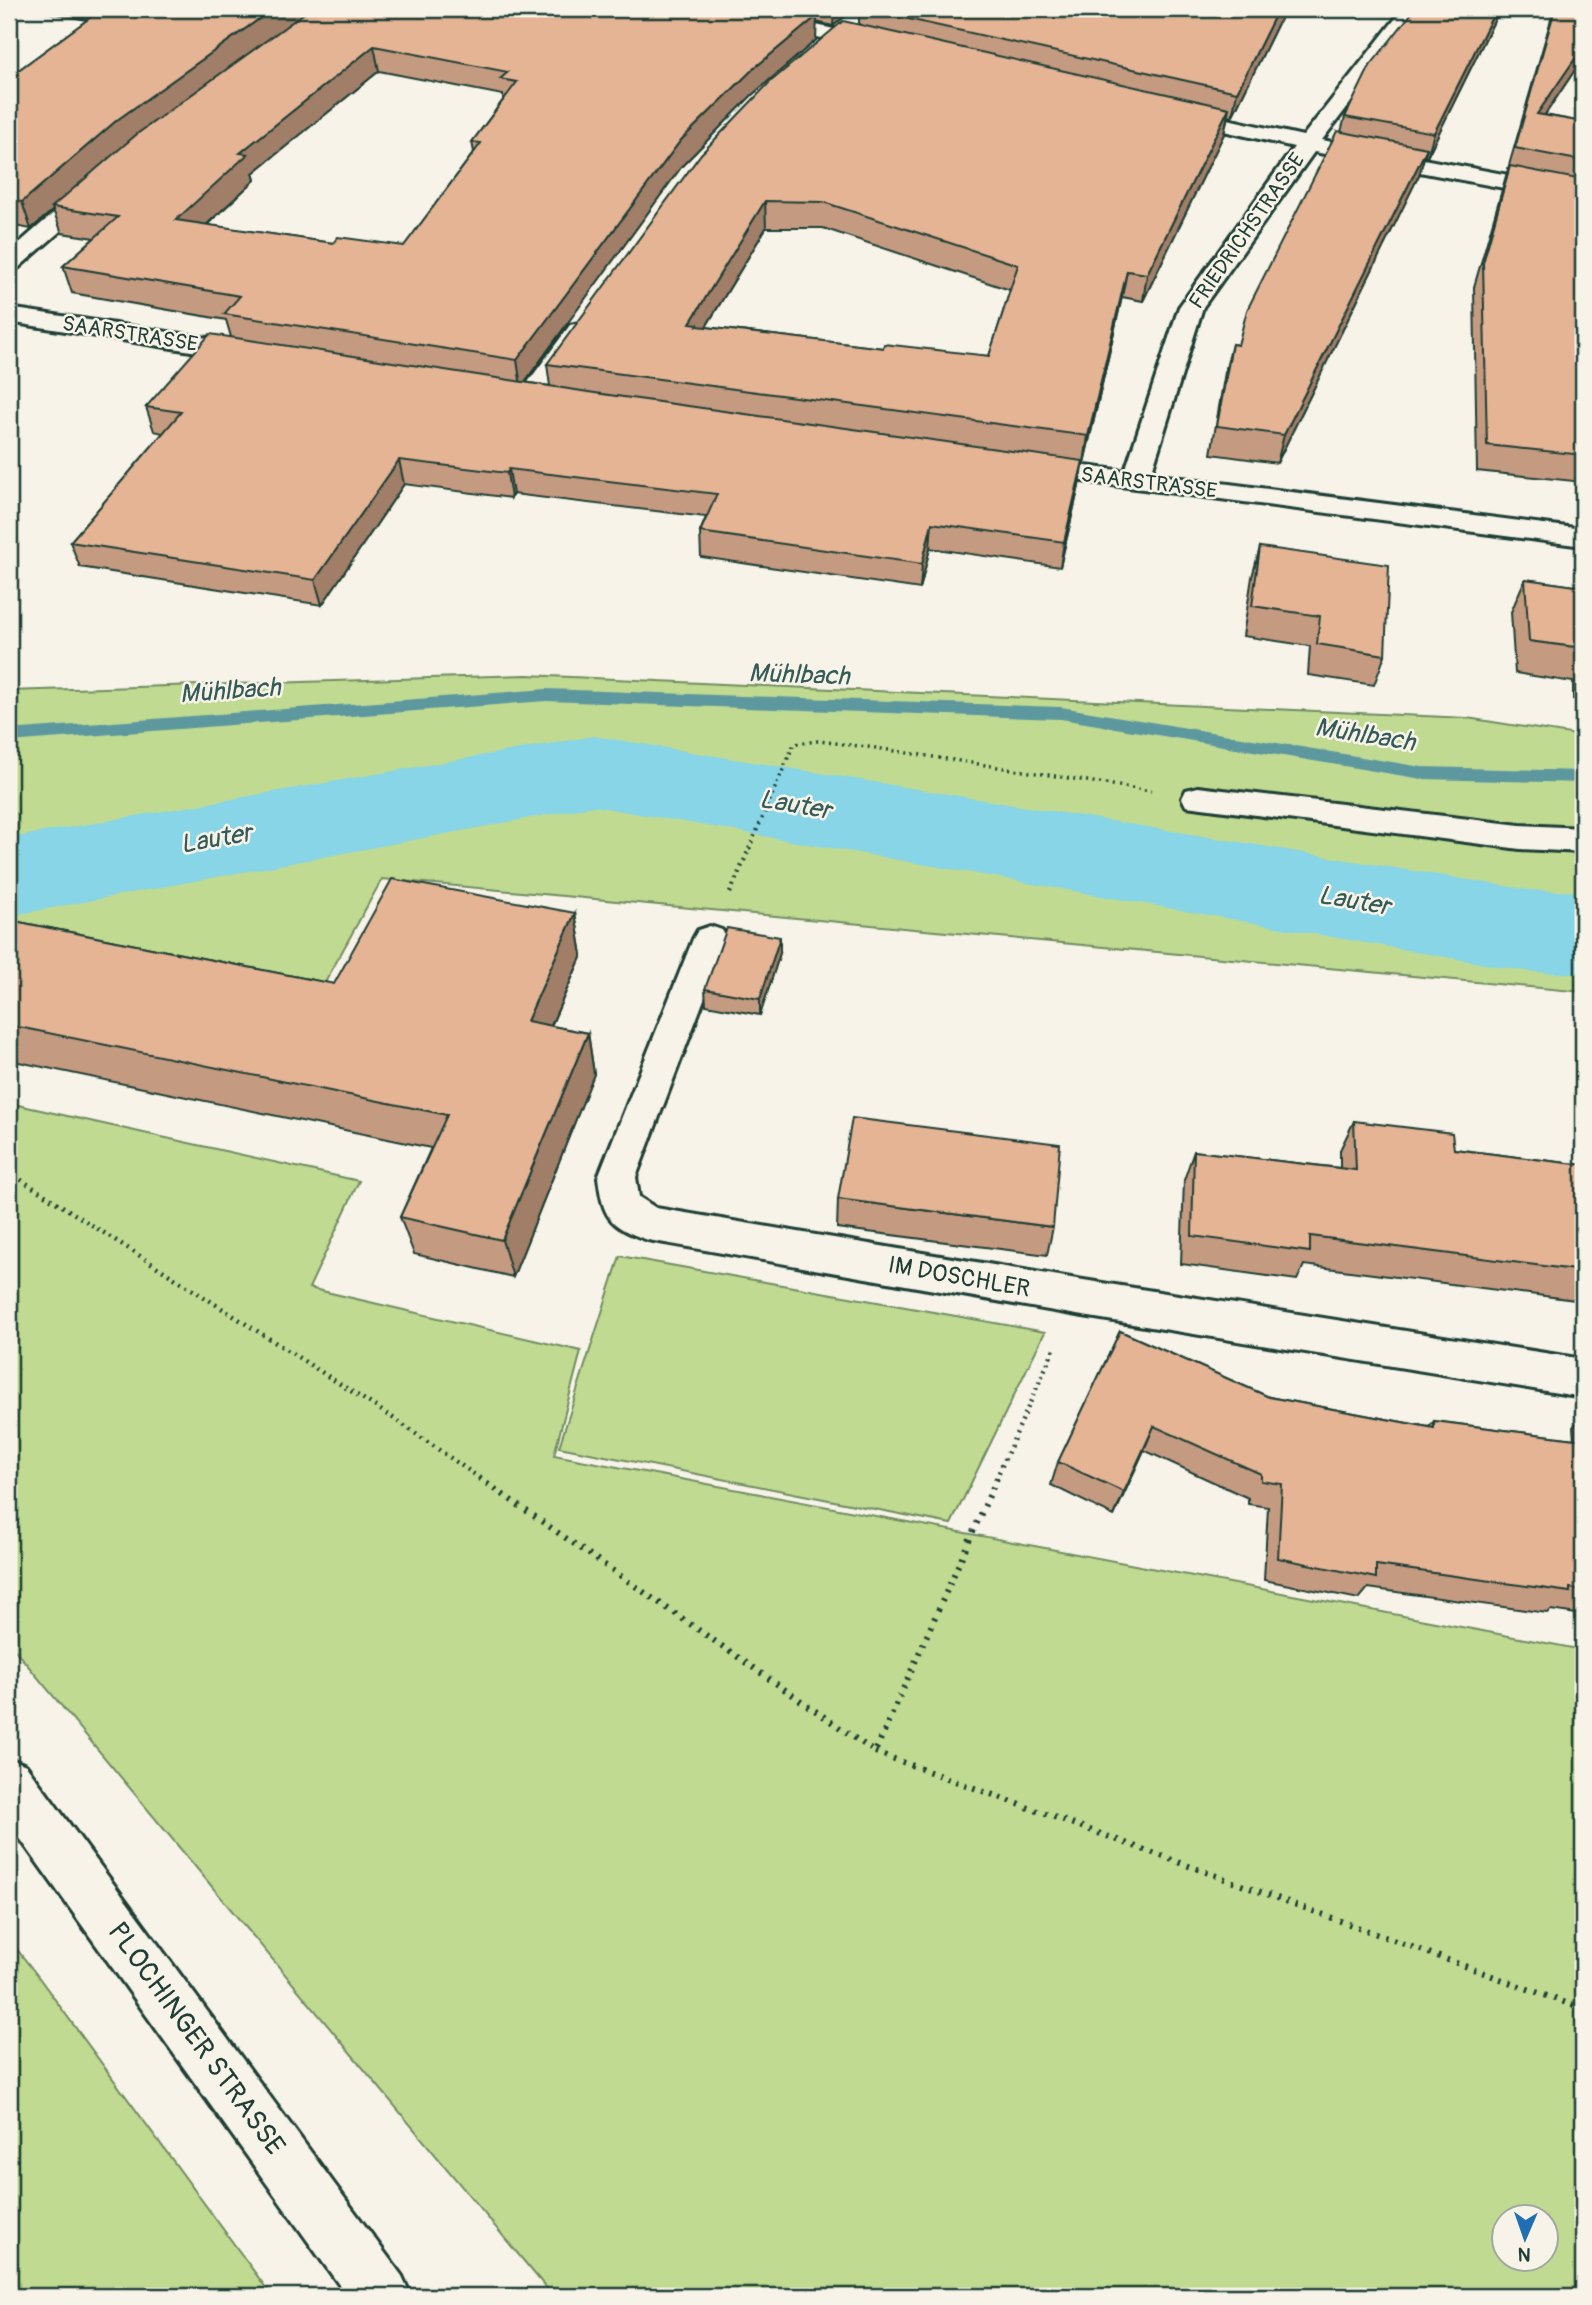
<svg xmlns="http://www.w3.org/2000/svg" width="1592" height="2305" font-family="Pangolin,sans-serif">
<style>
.green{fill:#c0da91;stroke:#708c62;stroke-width:2;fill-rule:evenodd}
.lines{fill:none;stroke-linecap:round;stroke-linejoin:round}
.stream{fill:#5d989f;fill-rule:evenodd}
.river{fill:#87d5e6;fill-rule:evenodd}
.minor-casing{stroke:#1f3d34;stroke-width:6}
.major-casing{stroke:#1f3d34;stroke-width:6}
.path-far2{stroke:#1f3d34;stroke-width:3.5;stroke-dasharray:2 4.5;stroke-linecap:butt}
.path-far1{stroke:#1f3d34;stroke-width:4.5;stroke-dasharray:2 5;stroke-linecap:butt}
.path{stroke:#1f3d34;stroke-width:6;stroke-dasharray:2.5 7;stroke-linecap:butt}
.minor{fill:#f7f3e8;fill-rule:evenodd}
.major{fill:#f7f3e8;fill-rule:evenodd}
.wall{fill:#c49b80;stroke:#1f3d34;stroke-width:2;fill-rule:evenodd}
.shaded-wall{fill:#a07e68;stroke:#1f3d34;stroke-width:2}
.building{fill:#e4b495;stroke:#1f3d34;stroke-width:2;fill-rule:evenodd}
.labels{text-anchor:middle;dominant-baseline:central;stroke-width:5;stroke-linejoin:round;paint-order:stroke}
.far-street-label{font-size:21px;fill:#1f3d34;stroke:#f7f3e8}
.street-label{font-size:24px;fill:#1f3d34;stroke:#f7f3e8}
.water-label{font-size:26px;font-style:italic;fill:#345b58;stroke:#f7f3e8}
.near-street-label{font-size:28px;fill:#1f3d34;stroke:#f7f3e8}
</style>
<rect width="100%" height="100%" fill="#f7f3e8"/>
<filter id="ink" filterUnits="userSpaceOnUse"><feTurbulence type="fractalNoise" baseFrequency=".0143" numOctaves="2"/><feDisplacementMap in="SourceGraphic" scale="14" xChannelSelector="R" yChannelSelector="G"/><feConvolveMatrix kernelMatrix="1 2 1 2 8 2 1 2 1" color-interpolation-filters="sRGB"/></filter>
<g filter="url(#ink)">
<g class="green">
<polygon points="527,675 1467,718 1583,736 1583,992 382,879 316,999 9,947 9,691"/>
<path d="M9,1103L359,1181L309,1288L581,1351L554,1455L1583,1650V2296H553L9,1643ZM1504,2218H1546V2260H1504Z"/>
<polygon points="620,1256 1045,1332 951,1524 559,1447"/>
<polygon points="9,1939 37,1975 272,2296 9,2296"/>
</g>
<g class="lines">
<g class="stream">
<polygon points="546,689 1061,707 1422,767 1583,771 1583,783 1422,779 1061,719 546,701 9,742 9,730"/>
<polygon points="9,840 81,860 83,865 81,870 74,872 9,852"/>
</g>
<polygon class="river" points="594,736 1530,890 1583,892 1583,974 1530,972 594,806 9,916 9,838"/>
<defs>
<g id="minor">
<polygon points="708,9 743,9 880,39 887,41 890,45 887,49 880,51 718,15"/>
<polygon points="1403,9 1423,9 1322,140 1583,189 1583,203 1314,152 1203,307 1151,474 1583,529 1583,546 1020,473 1016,467 1020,461 1030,459 1125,471 1179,307 1294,147 1166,118 1163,113 1166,108 1174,107 1303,136"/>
<polygon points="97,180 105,182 108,187 105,192 17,269 9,271 9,252 89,182"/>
<polygon points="9,308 254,345 263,348 267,353 263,358 254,361 9,322"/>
<polygon points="579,323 588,325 591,330 538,405 529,407 520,405 516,399 520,393 570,325"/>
<polygon points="1198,787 1520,825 1583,828 1583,852 1520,849 1186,806 1182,798 1186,790"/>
<path d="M710,926L722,930L727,939L636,1177L639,1197L656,1208L1077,1279L1583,1359V1397L1077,1315L648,1240C608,1226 603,1217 598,1177L693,939L698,930Z"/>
</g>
<polygon id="major" points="9,1758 26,1765 402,2276 411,2296 347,2296 9,1823"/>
</defs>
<use href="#minor" class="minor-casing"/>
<use href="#major" class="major-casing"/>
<polyline class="path-far2" points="749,849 794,744 818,741 876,748 1151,791"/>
<g class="path-far1">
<polyline points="730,893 750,847"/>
<polyline points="9,1172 393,1418 481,1479"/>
<polyline points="996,1479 1054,1349"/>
</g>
<g class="path">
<polyline points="479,1478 875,1752 997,1478"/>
<polyline points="875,1752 1583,2009"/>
</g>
<use href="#minor" class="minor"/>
<use href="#major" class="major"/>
</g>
<g class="wall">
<path d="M31,9H854L833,26L816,22V40L752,95L682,166L524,382L550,386L547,364L859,25V9H1285L1232,117L1228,116L1224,134L1143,301L1122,297L1084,463H1082L1079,486L1060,567L930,548L920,589L701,557L700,532L706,517L513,494L511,498L404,484L322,605L80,567L70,542L163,433L154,431L146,407L231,337L226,320L72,293L63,266L94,238L62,233L53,210L31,229L9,225V77L87,20ZM379,71L503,95V100L472,142L474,152L404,246L333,243L207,225L255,180L253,173ZM766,228H823L1010,290L989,356L883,348L706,327Z"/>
<polygon points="1415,9 1500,9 1427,157 1424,156 1419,175 1277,463 1211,454 1225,372 1232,344 1238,345 1341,132 1345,117"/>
<polygon points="1554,9 1583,9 1583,58 1545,115 1583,122 1583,482 1477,471 1474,287"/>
<polygon points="1260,547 1385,655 1374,685 1308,675 1310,646 1243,636 1252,577"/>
<polygon points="1525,579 1583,587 1583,700 1573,699 1573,682 1515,673 1511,612"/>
<polygon points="575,913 582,955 551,1026 588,1033 594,1074 513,1277 414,1254 400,1217 431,1148 9,1060 9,920 334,984"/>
<polygon points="780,953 760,1015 706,1005 705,989"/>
<polygon points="1354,1121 1454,1149 1583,1165 1583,1301 1304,1265 1297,1280 1181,1264 1184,1180 1194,1151 1340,1168 1340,1150"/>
<polygon points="838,1199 1053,1227 1047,1255 837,1228"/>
<polygon points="1120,1331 1269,1397 1429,1427 1434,1421 1574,1439 1573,1427 1583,1415 1583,1615 1551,1610 1547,1613 1368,1588 1359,1599 1264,1580 1268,1507 1248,1504 1248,1498 1144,1450 1114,1516 1051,1485 1058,1462"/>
</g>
<g class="shaded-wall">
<polygon points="273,9 316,9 52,207 53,210 31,229 22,202 117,120"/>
<polygon points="834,9 854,9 833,26"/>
<polygon points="1278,9 1285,9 1232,117 1237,92"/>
<polygon points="1496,9 1500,9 1427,157 1434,133"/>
<polygon points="817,16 816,40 752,95 682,166 521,387 517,360 681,140 752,70"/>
<polygon points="374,46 379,71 253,173 255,180 183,246 176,220 240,153"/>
<polygon points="1583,47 1583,58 1529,138 1537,114"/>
<polygon points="1229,108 1224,134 1143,301 1147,274"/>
<polygon points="1427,148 1419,175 1277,463 1284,435"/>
<polygon points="765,201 766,228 699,338 690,323"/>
<polygon points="1127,271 1122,297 1084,463 1088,436"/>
<polygon points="399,460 404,484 322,605 315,580"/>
<polygon points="1083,461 1079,486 1060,567 1064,542"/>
<polygon points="509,469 513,494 511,498 507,473"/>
<polygon points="932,523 930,548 920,589 922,564"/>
<polygon points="575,913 582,955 535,1062 527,1021"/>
<polygon points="780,937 780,953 760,1015 760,999"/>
<polygon points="588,1033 594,1074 513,1277 502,1240"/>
<polygon points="1154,1426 1144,1450 1114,1516 1124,1492"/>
</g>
<g class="building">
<polygon points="102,9 273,9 117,120 22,202 9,200 9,77"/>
<path d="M310,9H787L817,16L752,70L681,140L517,360L224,314L240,296L63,266L118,217L52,207L137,134ZM374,46L508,72L500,79L517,82L472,142L481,143L404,246L338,237L333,243L176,220L248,154L240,153Z"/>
<polygon points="863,9 1278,9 1237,92"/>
<polygon points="1415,9 1496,9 1434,133 1345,117 1370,66"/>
<polygon points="1555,9 1583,9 1583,47 1537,114 1583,122 1583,161 1515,148"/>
<path d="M843,21L1229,108L1147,274L1127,271L1088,436L547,364L701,154L770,82ZM765,201L823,202L1018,265L989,356L884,344L883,348L697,326L698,324L690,323Z"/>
<polygon points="1337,131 1427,148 1284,435 1217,426 1232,344 1238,345 1247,310"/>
<polygon points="1510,166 1583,180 1583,455 1487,445 1483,263"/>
<polygon points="210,334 595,393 1083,461 1064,542 932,523 922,564 700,532 717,494 509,469 507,473 399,460 315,580 70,542 181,412 146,407"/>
<polygon points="1260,547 1389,565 1385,655 1317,644 1320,616 1252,606"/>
<polygon points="1525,579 1583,587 1583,648 1529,641"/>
<polygon points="392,879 575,913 527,1021 588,1033 502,1240 400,1217 447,1115 9,1025 9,920 334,984"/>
<polygon points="727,928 780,937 760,999 705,989"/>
<polygon points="852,1118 1060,1144 1053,1227 838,1199"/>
<polygon points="1354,1121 1452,1133 1454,1149 1583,1165 1583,1271 1310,1236 1310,1252 1192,1236 1194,1151 1356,1170"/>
<polygon points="1120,1331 1269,1397 1434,1428 1434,1421 1583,1440 1583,1590 1570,1588 1570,1592 1376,1565 1376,1578 1278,1558 1282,1484 1261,1481 1261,1474 1154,1426 1124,1492 1058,1462"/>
</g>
</g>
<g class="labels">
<g class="far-street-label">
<text transform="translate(1247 231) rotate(-55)">FRIEDRICHSTRASSE</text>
<text transform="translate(130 334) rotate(9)">SAARSTRASSE</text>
<text transform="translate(1149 483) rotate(7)">SAARSTRASSE</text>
</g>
<g class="street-label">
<text transform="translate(959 1277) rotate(10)">IM DOSCHLER</text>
</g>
<g class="water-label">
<text transform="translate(799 675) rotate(2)">Mühlbach</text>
<text transform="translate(230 691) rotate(-4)">Mühlbach</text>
<text transform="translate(1365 735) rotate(9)">Mühlbach</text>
<text transform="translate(795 805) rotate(10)">Lauter</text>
<text transform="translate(216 839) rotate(-10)">Lauter</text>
<text transform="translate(1354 901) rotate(10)">Lauter</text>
</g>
<g class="near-street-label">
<text transform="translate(196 2039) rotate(54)">PLOCHINGER STRASSE</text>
</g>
</g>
<rect width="1592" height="2305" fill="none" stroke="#f7f3e8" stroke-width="35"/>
<rect x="18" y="18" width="1557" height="2270" fill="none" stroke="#1f3d34" stroke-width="2.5" filter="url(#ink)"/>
<g transform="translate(1525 2238) rotate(182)"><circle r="33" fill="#f7f3e8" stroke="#a1aaa0" stroke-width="2"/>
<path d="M0-5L12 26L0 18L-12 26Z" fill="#1f6fb2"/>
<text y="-10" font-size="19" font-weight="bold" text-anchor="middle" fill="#1f3d34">N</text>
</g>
</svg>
